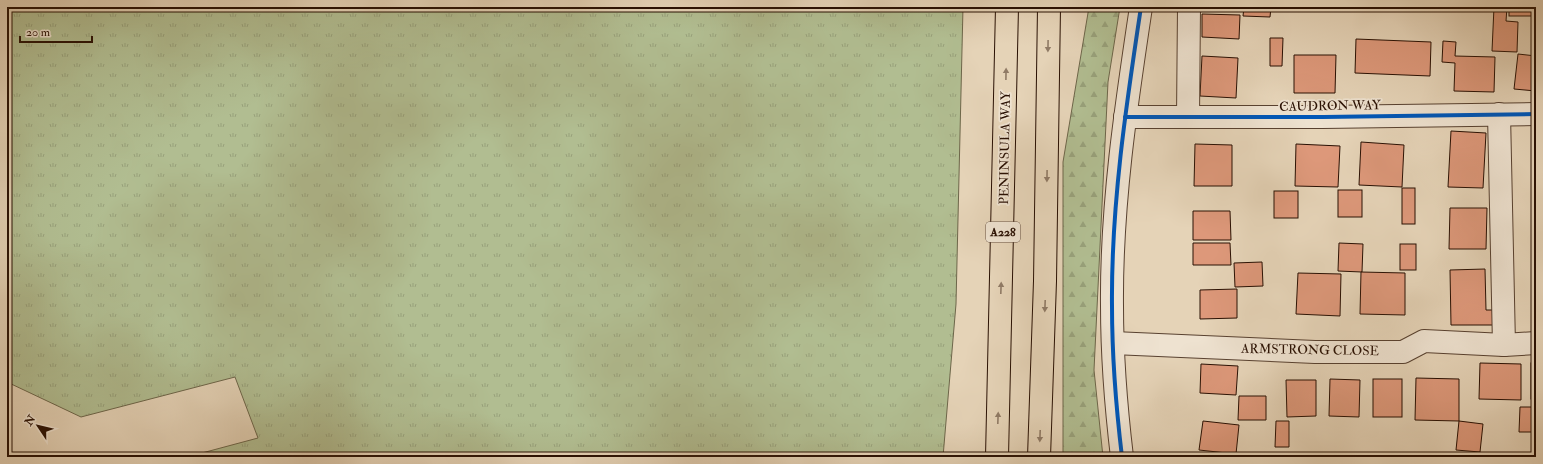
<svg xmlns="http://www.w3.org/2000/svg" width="1543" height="464" font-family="'IM FELL Double Pica',serif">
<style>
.grass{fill:url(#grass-tufts);stroke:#6d664a}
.forest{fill:url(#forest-firs);stroke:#6d664a}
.building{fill:#dd987a;stroke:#291003}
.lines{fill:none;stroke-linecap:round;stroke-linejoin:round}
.minor-casing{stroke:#584130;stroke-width:24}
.major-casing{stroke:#291003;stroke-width:24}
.minor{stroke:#eee2d0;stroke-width:22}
.major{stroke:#e5d3b7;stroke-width:22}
.cycleway-casing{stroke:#eee2d0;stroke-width:6}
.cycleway{stroke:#0057b8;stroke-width:4}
.oneway{fill:#907b66}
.labels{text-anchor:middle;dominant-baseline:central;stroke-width:3.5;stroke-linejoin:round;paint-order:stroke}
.shield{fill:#eee2d0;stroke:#644f40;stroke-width:1}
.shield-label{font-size:12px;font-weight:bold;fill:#291003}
.street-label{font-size:13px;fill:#291003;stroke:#eee2d0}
</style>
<defs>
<pattern id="grass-tufts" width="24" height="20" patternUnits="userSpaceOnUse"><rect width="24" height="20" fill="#b1bd91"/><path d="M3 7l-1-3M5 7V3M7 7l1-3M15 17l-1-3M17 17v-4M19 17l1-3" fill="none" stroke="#98a17b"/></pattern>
<pattern id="forest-firs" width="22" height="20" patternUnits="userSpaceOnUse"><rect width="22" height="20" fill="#b1bd91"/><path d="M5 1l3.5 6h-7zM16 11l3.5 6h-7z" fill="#98a17b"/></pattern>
</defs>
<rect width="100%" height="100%" fill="#e5d3b7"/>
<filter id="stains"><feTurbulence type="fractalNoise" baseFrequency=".005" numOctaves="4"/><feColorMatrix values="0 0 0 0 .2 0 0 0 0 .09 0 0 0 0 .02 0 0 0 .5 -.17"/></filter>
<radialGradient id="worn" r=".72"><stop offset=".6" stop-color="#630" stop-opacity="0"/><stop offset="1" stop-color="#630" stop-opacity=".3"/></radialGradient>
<polygon class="grass" points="7,7 963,7 956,304 943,457 187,457 258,438 235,377 81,417 7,382"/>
<polygon class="forest" points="1089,7 1120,7 1108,82 1094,370 1103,457 1063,457 1063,162"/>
<g class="building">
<polygon points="1244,7 1271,7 1270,17 1243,16"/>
<polygon points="1494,7 1507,7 1506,21 1518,22 1517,52 1492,51"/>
<rect x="1509" y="7" width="27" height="9"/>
<polygon points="1202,14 1240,15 1239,39 1202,37"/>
<polygon points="1270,38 1283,38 1282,66 1270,66"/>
<polygon points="1356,39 1431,42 1430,76 1355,73"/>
<polygon points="1443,41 1456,42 1455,56 1495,57 1494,92 1454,91 1455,63 1442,62"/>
<polygon points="1518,54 1536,56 1536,91 1514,89"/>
<polygon points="1294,55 1336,55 1335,93 1294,93"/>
<polygon points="1202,56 1238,58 1236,98 1200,96"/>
<polygon points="1451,131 1486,133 1483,188 1448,187"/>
<polygon points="1361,142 1404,145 1402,187 1359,185"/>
<polygon points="1195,144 1232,145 1232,186 1194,186"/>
<polygon points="1296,144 1340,146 1338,187 1295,186"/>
<rect x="1402" y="188" width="13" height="36"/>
<rect x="1338" y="190" width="24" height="27"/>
<rect x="1274" y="191" width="24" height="27"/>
<polygon points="1450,208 1487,208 1486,249 1449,249"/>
<polygon points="1193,211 1230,211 1231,240 1193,240"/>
<polygon points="1193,243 1230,243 1231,265 1193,265"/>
<polygon points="1339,243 1363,244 1362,272 1338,271"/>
<rect x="1400" y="244" width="16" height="26"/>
<polygon points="1262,262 1263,286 1235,287 1234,263"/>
<polygon points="1485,269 1486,310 1494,310 1494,325 1451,325 1450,270"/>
<polygon points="1361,272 1405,273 1405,315 1360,314"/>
<polygon points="1298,273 1341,274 1340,316 1296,314"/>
<polygon points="1237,289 1237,318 1200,319 1200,290"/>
<polygon points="1480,363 1521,364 1521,400 1479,399"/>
<rect x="1531" y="363" width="5" height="36"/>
<polygon points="1201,364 1238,366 1236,395 1200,393"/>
<polygon points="1416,378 1459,379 1459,421 1415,420"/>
<polygon points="1330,379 1360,380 1359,417 1329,416"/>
<rect x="1373" y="379" width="29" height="38"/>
<polygon points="1286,380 1316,380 1316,416 1287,417"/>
<polygon points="1239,396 1266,396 1266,420 1238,420"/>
<polygon points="1520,407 1532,407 1532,432 1519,432"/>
<polygon points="1203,421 1239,425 1236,454 1199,450"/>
<polygon points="1276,421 1289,421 1289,447 1275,447"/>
<polygon points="1459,421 1483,424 1480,452 1456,450"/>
</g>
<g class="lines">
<defs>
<g id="minor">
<polyline points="1499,114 1504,345"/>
<polyline points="1125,117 1323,117 1536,114"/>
<polyline points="1188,117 1189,7"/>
<polyline points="1113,343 1315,352 1403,352 1424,341 1504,345 1536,343"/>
<path d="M1122,457C1116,407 1112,356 1112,306C1111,206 1126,106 1141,7"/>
</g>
<g id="major">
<polyline points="997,457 1007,7"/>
<polyline points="1039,457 1045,281 1049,7"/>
</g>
</defs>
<use href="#minor" class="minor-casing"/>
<use href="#major" class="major-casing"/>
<use href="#minor" class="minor"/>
<use href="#major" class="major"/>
<defs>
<g id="cycleway">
<polyline points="1125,117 1323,117 1536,114"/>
<path d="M1122,457C1116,407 1112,356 1112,306C1111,206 1126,106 1141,7"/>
</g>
</defs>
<use href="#cycleway" class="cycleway-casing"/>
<use href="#cycleway" class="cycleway"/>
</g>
<defs><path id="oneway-solid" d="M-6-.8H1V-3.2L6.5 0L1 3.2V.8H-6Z"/></defs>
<g class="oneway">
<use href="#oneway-solid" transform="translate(1048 46) rotate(91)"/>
<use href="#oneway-solid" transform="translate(1006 74) rotate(-89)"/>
<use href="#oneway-solid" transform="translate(1047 176) rotate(91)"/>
<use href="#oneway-solid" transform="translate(1001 288) rotate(-88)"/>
<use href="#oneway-solid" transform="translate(1045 306) rotate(92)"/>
<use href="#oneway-solid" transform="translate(998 418) rotate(-88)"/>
<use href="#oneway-solid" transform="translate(1040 436) rotate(92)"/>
</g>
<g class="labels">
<rect class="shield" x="986" y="222" width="34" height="20" rx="3"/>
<g class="shield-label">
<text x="1003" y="232">A228</text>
</g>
<g class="street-label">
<text transform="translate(1330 106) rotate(-1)">CAUDRON WAY</text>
<text transform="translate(1005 148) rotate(-89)">PENINSULA WAY</text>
<text transform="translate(1310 350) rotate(1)">ARMSTRONG CLOSE</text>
</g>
</g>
<rect width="1543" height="464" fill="none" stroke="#e5d3b7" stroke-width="24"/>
<rect x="8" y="8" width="1527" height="448" fill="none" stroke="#291003" stroke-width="2"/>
<rect x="12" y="12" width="1519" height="440" fill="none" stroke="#291003"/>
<g transform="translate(38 426) rotate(305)" stroke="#eee2d0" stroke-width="3" paint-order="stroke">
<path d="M0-3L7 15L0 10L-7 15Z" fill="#291003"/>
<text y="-6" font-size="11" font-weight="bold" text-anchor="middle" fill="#291003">N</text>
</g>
<path d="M20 36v6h72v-6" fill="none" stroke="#291003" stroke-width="2"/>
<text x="26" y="36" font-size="12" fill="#291003" stroke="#eee2d0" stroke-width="3" paint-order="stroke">20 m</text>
<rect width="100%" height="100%" filter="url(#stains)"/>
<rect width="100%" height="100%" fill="url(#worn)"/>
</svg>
